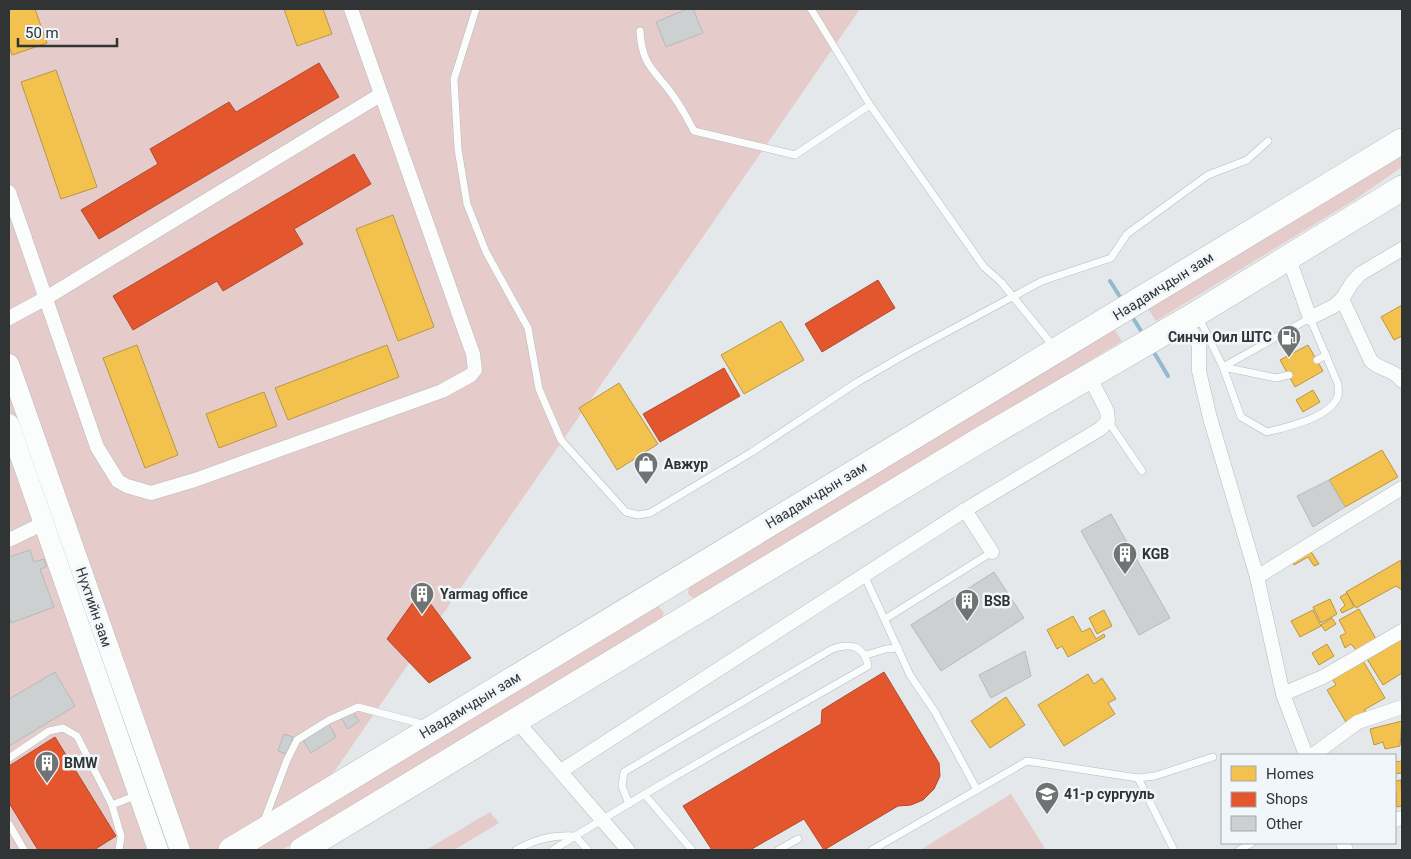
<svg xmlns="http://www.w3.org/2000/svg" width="1411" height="859" font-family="Roboto,sans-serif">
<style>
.green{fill:#e5cccb}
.homes{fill:#f2c14e;stroke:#b89746}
.shops{fill:#e4572e;stroke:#ae4c30}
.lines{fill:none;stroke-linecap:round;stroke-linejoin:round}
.stream{stroke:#91b9d0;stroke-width:4}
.building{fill:#cdd0d1;stroke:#b6b9ba}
.lane-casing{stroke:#b8babc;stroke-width:8}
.street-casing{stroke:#b8babc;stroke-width:15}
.secondary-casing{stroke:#b8babc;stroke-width:21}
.highway-casing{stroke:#b8babc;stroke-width:26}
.lane{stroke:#fbfcfc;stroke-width:7}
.street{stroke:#fbfcfc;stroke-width:14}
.secondary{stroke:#fbfcfc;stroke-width:20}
.highway{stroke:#fbfcfc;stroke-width:25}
.labels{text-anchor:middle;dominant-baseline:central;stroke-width:5;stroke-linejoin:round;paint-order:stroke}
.street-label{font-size:14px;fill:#313435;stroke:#f0f6f9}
.poi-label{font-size:14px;font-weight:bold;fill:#313435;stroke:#f0f6f9;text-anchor:start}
</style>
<rect width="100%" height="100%" fill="#e5e8ea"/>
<g class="green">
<polygon points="9,9 860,9 303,817 658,605 664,613 659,624 282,850 9,850"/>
<polygon points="1402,155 1402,167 1356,199 1156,321 1148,309"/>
<polygon points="1114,329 1122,341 700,598 693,598 688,594 689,586"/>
<polygon points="1011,794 1046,850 920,850"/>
<polygon points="490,812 499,823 454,850 426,850"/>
</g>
<g class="homes">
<polygon points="9,9 35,9 47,43 12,55 9,45"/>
<polygon points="284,9 323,9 332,34 297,46"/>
<polygon points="56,70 97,187 61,199 21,82"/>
<polygon points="393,215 434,327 398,341 356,229"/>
<polygon points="1402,305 1402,336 1394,340 1381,317"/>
<polygon points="781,321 804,360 744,394 721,355"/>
<polygon points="137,345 178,455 145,468 103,358"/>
<polygon points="387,345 399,377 288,420 275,388"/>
<polygon points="1308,345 1323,371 1295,387 1280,360"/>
<polygon points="619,383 658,444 617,470 579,408"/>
<polygon points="1313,390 1320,402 1303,412 1296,400"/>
<polygon points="264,392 277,426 219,448 206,414"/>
<polygon points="1382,450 1398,477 1345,507 1329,480"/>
<polygon points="1310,550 1319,564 1314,566 1308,557 1294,565 1292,561"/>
<polygon points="1401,560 1402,590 1396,586 1356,608 1346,592"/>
<polygon points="1347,593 1354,607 1342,613 1340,610 1345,605 1340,597"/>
<polygon points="1330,599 1337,614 1321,623 1313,607"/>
<polygon points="1359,609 1376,639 1356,650 1351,644 1345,648 1340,636 1346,633 1339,620"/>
<polygon points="1104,610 1112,626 1097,634 1089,618"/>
<polygon points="1313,610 1321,626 1300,637 1291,621"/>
<polygon points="1073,616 1082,632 1090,628 1096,639 1104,634 1105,637 1068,657 1062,646 1057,649 1047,630"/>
<polygon points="1332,618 1336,624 1325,631 1321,625"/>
<polygon points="1402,636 1402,673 1383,685 1367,659"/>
<polygon points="1327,644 1334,656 1319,665 1312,653"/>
<polygon points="1362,659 1385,698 1364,710 1367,712 1347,724 1327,690 1336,685 1331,677"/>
<polygon points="1088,674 1094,684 1102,678 1116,699 1108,703 1115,714 1064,746 1038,705"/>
<polygon points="1006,697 1025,725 990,748 971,721"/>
<polygon points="1402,721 1400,746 1385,749 1383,742 1374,745 1370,729"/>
<polygon points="1402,761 1402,773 1395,774 1395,762"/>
<polygon points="1401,780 1402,806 1397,807 1395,781"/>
</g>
<g class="shops">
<polygon points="319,63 339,97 99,239 81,210 158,164 150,149 229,102 236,112"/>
<polygon points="354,154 371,184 294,229 303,244 223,291 217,281 133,330 113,296"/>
<polygon points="878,280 895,308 822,352 805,324"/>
<polygon points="724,368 740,396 660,442 643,414"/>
<polygon points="421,591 471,658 429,683 387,639"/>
<polygon points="884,672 939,763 940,776 934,789 923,800 911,805 898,806 824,850 804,819 750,850 712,850 683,806 821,724 822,710"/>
<polygon points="55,737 116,836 94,850 38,850 9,803 9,766"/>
</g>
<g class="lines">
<g class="stream">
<polyline points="1110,281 1122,300"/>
<polyline points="1131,315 1143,334"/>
<polyline points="1152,349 1168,376"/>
</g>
</g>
<g class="building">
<polygon points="687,9 693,9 703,33 666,47 656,22"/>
<polygon points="1329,480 1345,507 1313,527 1297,496"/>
<polygon points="1111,514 1170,618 1139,635 1081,531"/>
<polygon points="30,550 34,562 44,559 46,567 40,569 54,607 11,623 9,616 9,557"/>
<polygon points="994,572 1024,618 941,671 911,625"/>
<polygon points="1025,651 1031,676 991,698 979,675"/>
<polygon points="55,672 75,706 9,746 9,699"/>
<polygon points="352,711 359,721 348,729 341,718"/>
<polygon points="329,724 336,737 311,753 303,740"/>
<polygon points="284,734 293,737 287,754 278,751"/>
</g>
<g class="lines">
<defs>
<g id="lane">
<polyline points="476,9 454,79 458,149 467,204 486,252 528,328 539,389 561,440 626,512 638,515 650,513 752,452 856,383 906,354 1042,281 1111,258 1127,234 1208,175 1247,160 1268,141"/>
<polyline points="811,9 870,105"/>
<path d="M640,31C642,68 656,70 674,97C682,108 688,120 694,131L795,155L870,105L984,267L1001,282L1054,347"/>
<polyline points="1198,316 1223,367 1276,378 1289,375"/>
<path d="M1310,318L1338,384C1338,387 1339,393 1338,396C1330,418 1287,427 1267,432L1241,417L1223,367Z"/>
<polyline points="1317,360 1326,355"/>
<polyline points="1108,421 1142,471"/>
<polyline points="864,575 910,675 935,712 977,790"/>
<polyline points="885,619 992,552"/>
<polyline points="866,655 886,649 898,648"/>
<polyline points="9,758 49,731 63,728 77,736 112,805 121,836 119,850"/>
<polyline points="1138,778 1174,850"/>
<polyline points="645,795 692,850"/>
<polyline points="112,805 137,795"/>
<polyline points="264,821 287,760 297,740 329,720 358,707 426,725"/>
<polyline points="9,824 24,850"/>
<path d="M516,850C536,839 552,835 575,836L588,850"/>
<path d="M553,850C656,785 762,727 868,666C864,645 850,643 832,649L624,772L622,786L629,804"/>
<polyline points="778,850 798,839"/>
<polyline points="872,850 1027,761 1138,778 1155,776 1213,757"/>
<polyline points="1239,850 1252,843"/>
</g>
<g id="street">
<polyline points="9,192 97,447 118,481 127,486 151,493 195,480 442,391 471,375 475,370 473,354 351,9"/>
<polyline points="1288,256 1310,318 1334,306 1342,299 1352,283 1360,274 1402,249"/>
<path d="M1342,299L1371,361C1380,370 1396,370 1402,381"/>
<polyline points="9,318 46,298 380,95"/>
<polyline points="1182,322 1193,334 1199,345 1199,371 1210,418 1257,577 1283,694 1306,755"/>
<polyline points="965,510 992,552"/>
<polyline points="9,540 44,523"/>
<polyline points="1257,577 1402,488"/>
<polyline points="1283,694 1323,677 1402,631"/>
<polyline points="516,720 628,850"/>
<polyline points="1313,755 1358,722 1402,707"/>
<polyline points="561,771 965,510 1100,429 1108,421 1107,411 1089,376"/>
<polyline points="1395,820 1402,818"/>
<polyline points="1343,843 1346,850"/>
</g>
<g id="secondary">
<polyline points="9,364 180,850"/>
<polyline points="9,424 158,850"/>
</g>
<g id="highway">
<polyline points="231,850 1402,141"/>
<polyline points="302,850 980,440 1196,314 1402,188"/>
</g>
</defs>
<use href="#lane" class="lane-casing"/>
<use href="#street" class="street-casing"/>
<use href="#secondary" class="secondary-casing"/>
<use href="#highway" class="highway-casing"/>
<use href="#lane" class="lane"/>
<use href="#street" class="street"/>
<use href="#secondary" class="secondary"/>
<use href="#highway" class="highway"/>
</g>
<defs>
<symbol id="fuel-pin" viewBox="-11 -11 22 30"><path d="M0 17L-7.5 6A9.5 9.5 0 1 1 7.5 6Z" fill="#707374" stroke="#f0f6f9"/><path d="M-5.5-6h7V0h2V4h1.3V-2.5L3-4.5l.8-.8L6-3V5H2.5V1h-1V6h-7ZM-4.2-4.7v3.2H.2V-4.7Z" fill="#fff"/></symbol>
<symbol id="shop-pin" viewBox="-11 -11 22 30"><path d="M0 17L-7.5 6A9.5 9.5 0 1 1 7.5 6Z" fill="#707374" stroke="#f0f6f9"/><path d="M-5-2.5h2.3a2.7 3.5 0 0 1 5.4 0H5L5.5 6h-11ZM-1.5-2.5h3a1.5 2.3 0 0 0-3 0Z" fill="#fff"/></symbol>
<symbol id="building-pin" viewBox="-11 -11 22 30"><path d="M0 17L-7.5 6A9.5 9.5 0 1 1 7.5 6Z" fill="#707374" stroke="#f0f6f9"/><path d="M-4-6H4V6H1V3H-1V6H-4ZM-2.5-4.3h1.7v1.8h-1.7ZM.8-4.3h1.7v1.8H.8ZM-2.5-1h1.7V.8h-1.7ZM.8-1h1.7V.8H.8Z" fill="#fff"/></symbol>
<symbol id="school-pin" viewBox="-11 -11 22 30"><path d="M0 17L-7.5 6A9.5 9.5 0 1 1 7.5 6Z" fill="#707374" stroke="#f0f6f9"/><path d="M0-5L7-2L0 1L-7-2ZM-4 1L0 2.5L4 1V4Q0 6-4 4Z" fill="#fff"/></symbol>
</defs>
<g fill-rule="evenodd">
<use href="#fuel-pin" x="1275" y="323" width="28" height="38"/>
<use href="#shop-pin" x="632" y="450" width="28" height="38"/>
<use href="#building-pin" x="1111" y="540" width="28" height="38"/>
<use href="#building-pin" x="408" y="580" width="28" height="38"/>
<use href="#building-pin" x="953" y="587" width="28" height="38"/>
<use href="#building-pin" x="33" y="749" width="28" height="38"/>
<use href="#school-pin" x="1033" y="780" width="28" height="38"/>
</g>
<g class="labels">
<g class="street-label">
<text transform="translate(1163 286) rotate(-32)">Наадамчдын зам</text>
<text transform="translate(816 495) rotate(-31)">Наадамчдын зам</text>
<text transform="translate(94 607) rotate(71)">Нүхтийн зам</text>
<text transform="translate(470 705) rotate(-31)">Наадамчдын зам</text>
</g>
<g class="poi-label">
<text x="1272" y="337" text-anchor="end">Синчи Оил ШТС</text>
<text x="664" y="464">Авжур</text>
<text x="1142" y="554">KGB</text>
<text x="440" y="594">Yarmag office</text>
<text x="984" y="601">BSB</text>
<text x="64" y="763">BMW</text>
<text x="1064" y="794">41-р сургууль</text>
</g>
</g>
<rect width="1411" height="859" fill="none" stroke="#313435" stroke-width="20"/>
<rect x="1221" y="754" width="175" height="90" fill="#f0f6f9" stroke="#a4a8ab"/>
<rect x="1231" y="766" width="25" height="15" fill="#f2c14e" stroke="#a4a8ab"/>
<text x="1266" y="779" font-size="15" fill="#313435">Homes</text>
<rect x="1231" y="792" width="25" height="15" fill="#e4572e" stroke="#a4a8ab"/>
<text x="1266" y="804" font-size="15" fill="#313435">Shops</text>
<rect x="1231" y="816" width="25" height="15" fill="#cdd0d1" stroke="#a4a8ab"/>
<text x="1266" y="829" font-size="15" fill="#313435">Other</text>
<path d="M18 38v8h99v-8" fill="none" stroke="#313435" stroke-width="2.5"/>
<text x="25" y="38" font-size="15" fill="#313435" stroke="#f0f6f9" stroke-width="4" paint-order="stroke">50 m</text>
</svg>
